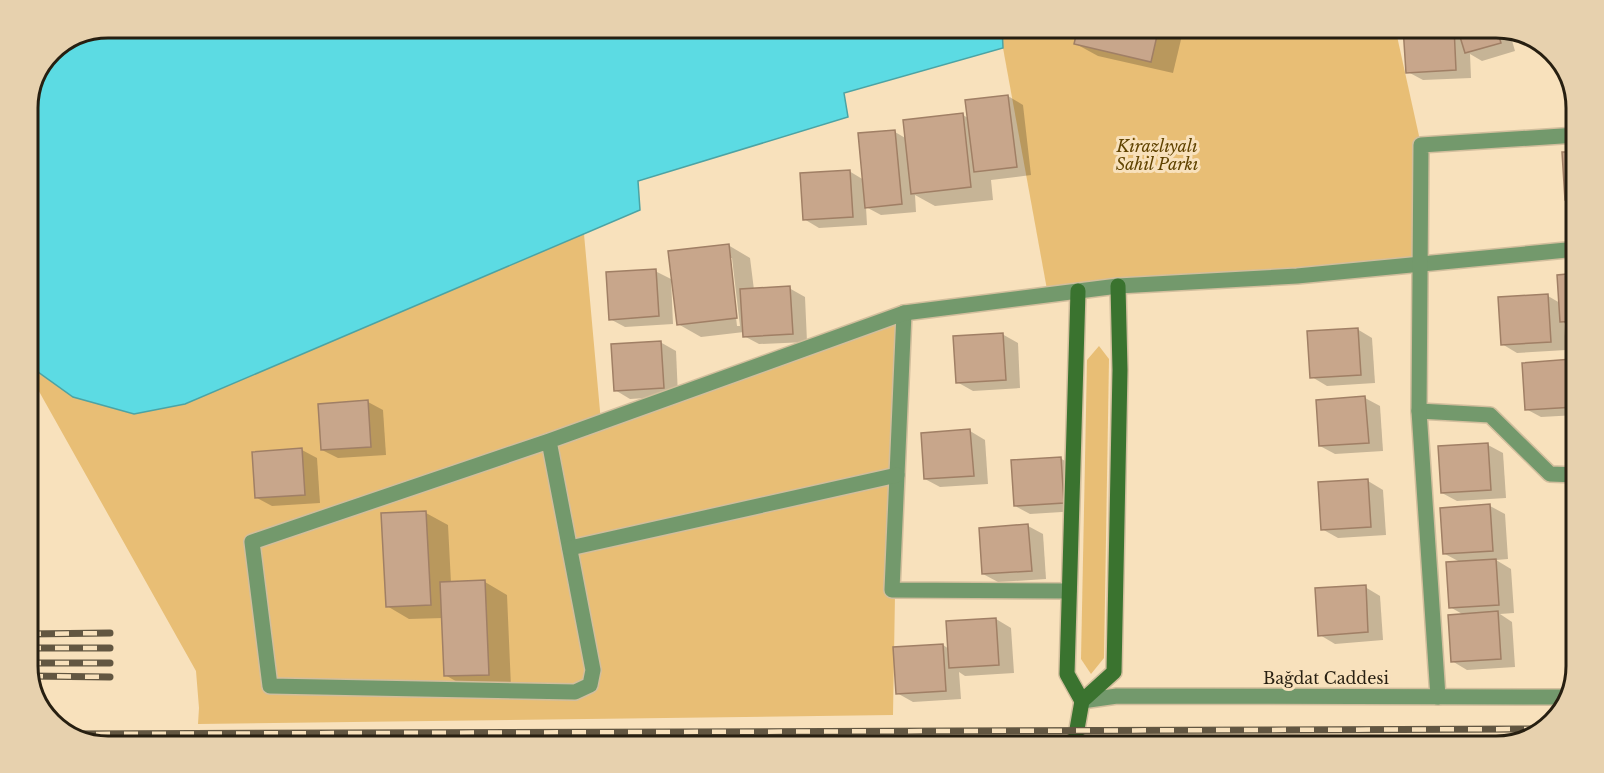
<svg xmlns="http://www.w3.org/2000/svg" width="1604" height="773" font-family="'Libre Baskerville',serif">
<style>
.green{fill:#e8be75}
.water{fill:#5cdbe3;stroke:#4ca3a4;stroke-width:1.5}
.shadow{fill:#0003;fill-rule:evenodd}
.building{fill:#c8a68b;stroke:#a07f65;stroke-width:1.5}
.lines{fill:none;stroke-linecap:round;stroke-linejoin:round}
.street-casing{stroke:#d2be9d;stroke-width:18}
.secondary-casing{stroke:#d2be9d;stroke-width:18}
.street{stroke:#73996c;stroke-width:15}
.secondary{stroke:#3a732f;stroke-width:15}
.rail-casing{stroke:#625641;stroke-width:7}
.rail{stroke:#f8e1bc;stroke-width:4.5;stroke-dasharray:14;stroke-linecap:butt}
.labels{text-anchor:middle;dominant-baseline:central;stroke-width:6;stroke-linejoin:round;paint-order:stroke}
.park-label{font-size:16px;font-style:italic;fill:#604300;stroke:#f8e1bc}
.street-label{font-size:16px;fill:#271f11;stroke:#f8e1bc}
.rim{fill:none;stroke:#271f11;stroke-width:3}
</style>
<rect width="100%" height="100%" fill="#f8e1bc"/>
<g class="green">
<polygon points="1002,27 1395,27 1421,145 1421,263 1048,295 1003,48"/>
<polygon points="584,234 601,422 904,313 897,475 893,715 198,724 199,708 196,671 27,370 27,364 73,397 134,414 185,404"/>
<polygon points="1099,346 1109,359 1104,658 1091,674 1081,659 1087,360"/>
</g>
<polygon class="water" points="107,27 1002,27 1003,48 844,93 848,117 638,181 640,210 185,404 134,414 73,397 27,364 27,102 51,50"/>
<g class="shadow">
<polygon points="1079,27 1184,27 1173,73 1098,56 1076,44"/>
<polygon points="1405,27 1497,27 1509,30 1515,51 1482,61 1470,54 1471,78 1423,80 1408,72"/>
<polygon points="1008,96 1023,105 1031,175 991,180 993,200 935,206 915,195 916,212 881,215 866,207 867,225 819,228 804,219 849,171 864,180 895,132 907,139 963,115 968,118"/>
<polygon points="1577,153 1577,205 1567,199"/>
<path d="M728,245L750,258L754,290L789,288L805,297L807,342L759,344L744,336V332L701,337L678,324ZM729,258H732L740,326H737Z"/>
<polygon points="655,271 671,279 673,324 625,327 610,319"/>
<polygon points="1577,275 1577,330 1564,323 1566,350 1517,353 1502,344 1548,296 1560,303"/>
<polygon points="1357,329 1372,338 1375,383 1327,386 1312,377"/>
<polygon points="1002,334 1018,343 1020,388 973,391 957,382"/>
<polygon points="660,342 676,351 678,396 630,399 615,390"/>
<polygon points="1571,361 1577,364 1577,415 1541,417 1526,409"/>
<polygon points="1365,398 1380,406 1383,451 1335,454 1320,446"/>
<polygon points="368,402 383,410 386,455 338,458 322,450"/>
<polygon points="970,431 985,440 988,484 940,487 925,479"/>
<polygon points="1488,445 1503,453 1506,498 1457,501 1442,493"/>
<polygon points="302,450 317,458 320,503 272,506 257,498"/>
<polygon points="1060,458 1075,467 1078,511 1030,514 1015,506"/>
<polygon points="1368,481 1383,490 1386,535 1338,538 1322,529"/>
<polygon points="1490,506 1505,514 1508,559 1496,560 1511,569 1514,613 1500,614 1512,622 1515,667 1467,670 1452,661 1464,615 1450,607 1460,562 1445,554"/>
<polygon points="426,513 448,525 451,583 485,582 507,595 511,687 468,688 445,675 443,618 409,619 387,606 383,515"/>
<polygon points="1028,526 1043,534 1046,579 998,582 983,574"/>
<polygon points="1365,587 1380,596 1383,640 1335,644 1320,635"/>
<polygon points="996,619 1011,628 1014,673 965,676 959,672 961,699 913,702 897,693 943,645 949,649"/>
</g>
<g class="building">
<polygon points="1078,27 1159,27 1151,62 1074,44"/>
<polygon points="1403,27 1454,27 1456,70 1406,73"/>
<polygon points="1457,27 1496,27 1501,43 1465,53"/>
<polygon points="1008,95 1017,167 974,172 965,100"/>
<polygon points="963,113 971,187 911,194 903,120"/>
<polygon points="895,130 902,204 865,208 858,133"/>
<polygon points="1562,152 1577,152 1577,199 1565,200"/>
<polygon points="850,170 853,217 803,220 800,173"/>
<polygon points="729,244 737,318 677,325 668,251"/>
<polygon points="656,269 659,316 609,320 606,272"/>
<polygon points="1577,273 1577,321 1560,322 1557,275"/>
<polygon points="790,286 793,334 743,337 740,289"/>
<polygon points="1548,294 1551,342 1501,345 1498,297"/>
<polygon points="1358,328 1361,375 1310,378 1307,331"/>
<polygon points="1003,333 1006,380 956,383 953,336"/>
<polygon points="661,341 664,388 614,391 611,344"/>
<polygon points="1572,359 1575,407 1525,410 1522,363"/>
<polygon points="1365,396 1369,443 1319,446 1316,400"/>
<polygon points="368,400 371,447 321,450 318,404"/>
<polygon points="970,429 974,476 924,479 921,433"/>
<polygon points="1488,443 1491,490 1441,493 1438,446"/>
<polygon points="302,448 305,495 255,498 252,452"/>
<polygon points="1061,457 1064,503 1014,506 1011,460"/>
<polygon points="1368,479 1371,527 1321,530 1318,482"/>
<polygon points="1490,504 1493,551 1443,554 1440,508"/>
<polygon points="426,511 431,605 386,607 381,513"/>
<polygon points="1028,524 1032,571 982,574 979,528"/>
<polygon points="1496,559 1499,605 1449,608 1446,562"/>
<polygon points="485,580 489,675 444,676 440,582"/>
<polygon points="1366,585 1368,632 1318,636 1315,588"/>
<polygon points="1498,611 1501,659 1451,662 1448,615"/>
<polygon points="996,618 999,665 949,668 946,621"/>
<polygon points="943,644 946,691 896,694 893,647"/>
</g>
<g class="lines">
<defs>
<g id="street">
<polyline points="904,313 892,590 1069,591"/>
<polyline points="1419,411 1490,415 1550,474 1577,475"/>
<polyline points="549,441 593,670 590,685 575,692 270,686 252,542 549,441 904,313 1118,286 1297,276 1577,249"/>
<polyline points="570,548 897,475"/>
<polyline points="1438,697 1419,411 1421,145 1577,135"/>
<polyline points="1082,701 1117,696 1570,697"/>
</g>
<g id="secondary">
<polyline points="1078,291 1067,674 1082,701"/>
<polyline points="1074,746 1082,701 1114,672 1120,370 1118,286"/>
</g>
</defs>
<use href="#street" class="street-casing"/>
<use href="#secondary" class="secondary-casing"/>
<use href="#street" class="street"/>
<use href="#secondary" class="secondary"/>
<defs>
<g id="rail">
<polyline points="27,634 110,633"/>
<polyline points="27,648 110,648"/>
<polyline points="27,663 110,663"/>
<polyline points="29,676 110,677"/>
<polyline points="68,734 1544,729"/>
</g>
</defs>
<use href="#rail" class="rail-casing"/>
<use href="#rail" class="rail"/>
</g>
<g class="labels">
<g class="park-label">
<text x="1157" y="146">Kirazlıyalı<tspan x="1157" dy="18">Sahil Parkı</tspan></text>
</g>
<g class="street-label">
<text x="1326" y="678">Bağdat Caddesi</text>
</g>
</g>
<path d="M0 0H1604V773H0ZM108 38H1496A70 70 0 0 1 1566 108V666A70 70 0 0 1 1496 736H108A70 70 0 0 1 38 666V108A70 70 0 0 1 108 38Z" fill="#e7d1ae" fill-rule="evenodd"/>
<path class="rim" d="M108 38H1496A70 70 0 0 1 1566 108V666A70 70 0 0 1 1496 736H108A70 70 0 0 1 38 666V108A70 70 0 0 1 108 38Z"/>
</svg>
